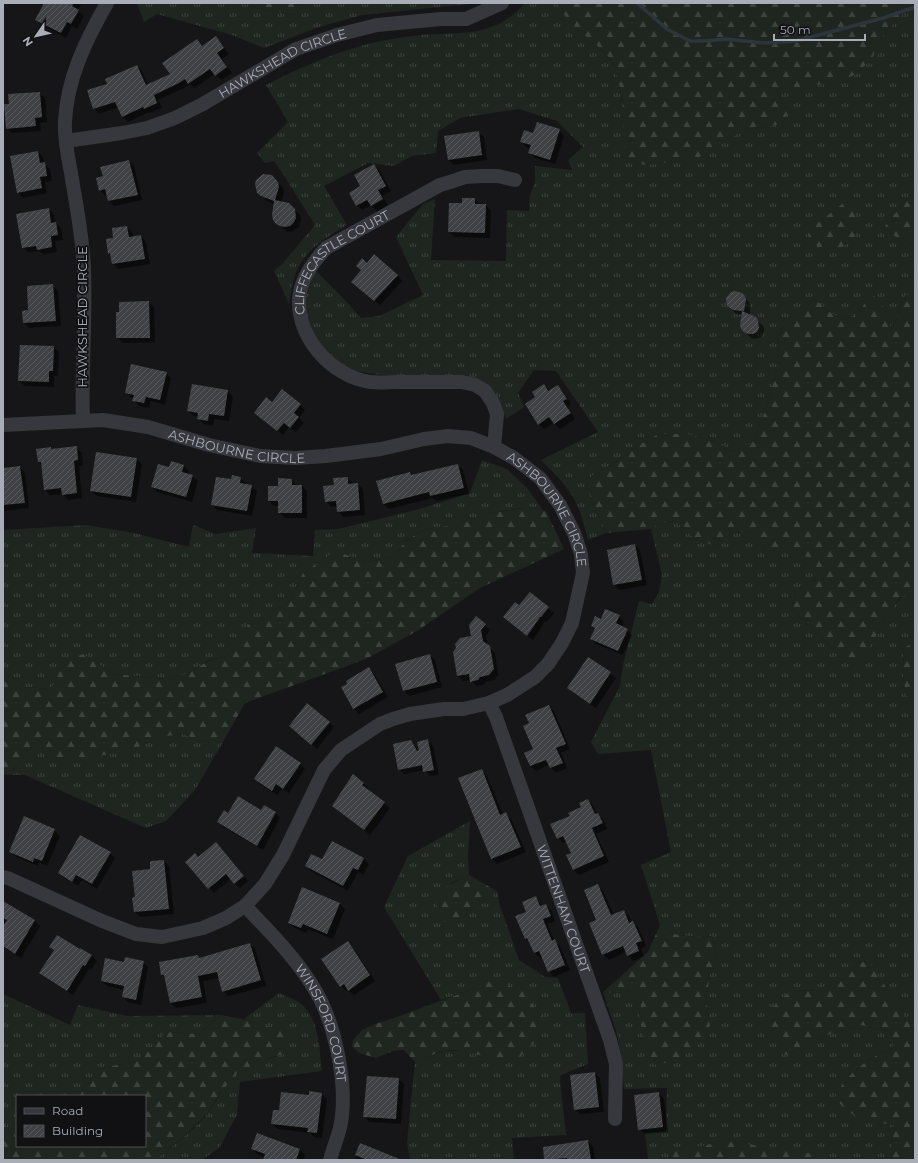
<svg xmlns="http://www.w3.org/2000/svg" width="918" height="1163" font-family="Montserrat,sans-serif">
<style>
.grass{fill:url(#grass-tufts)}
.forest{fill:url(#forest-firs)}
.shadow{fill:#0007;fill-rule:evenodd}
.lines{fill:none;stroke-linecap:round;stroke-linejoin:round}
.stream{stroke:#2c353c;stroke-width:3.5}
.building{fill:url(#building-hatch)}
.minor{stroke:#37383d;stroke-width:14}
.labels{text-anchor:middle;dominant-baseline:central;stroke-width:3.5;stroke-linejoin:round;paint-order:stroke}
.street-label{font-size:13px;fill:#a8adb8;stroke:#111113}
</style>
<defs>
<pattern id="grass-tufts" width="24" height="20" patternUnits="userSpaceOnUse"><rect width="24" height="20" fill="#1e261f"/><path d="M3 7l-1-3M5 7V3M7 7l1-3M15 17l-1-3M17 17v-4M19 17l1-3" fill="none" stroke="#3c433d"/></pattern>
<pattern id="forest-firs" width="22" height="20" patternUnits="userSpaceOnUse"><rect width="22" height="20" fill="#1e261f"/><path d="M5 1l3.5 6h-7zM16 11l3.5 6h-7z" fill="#3c433d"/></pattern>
<pattern id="building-hatch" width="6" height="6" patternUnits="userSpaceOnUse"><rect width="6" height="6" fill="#404145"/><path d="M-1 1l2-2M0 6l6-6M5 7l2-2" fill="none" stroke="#595a5e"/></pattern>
</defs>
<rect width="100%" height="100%" fill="#161618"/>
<g class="grass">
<polygon points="137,3 246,3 256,8 295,15 304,3 480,3 362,15 319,27 264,48 232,35 157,14 144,22"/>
<path d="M525,3H558L560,7L613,62L619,83L624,117V141L646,165L670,162L729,138L745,130L781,124L788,114L776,91L873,57L878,42L905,10L902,3H915V196L910,195L885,226L892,235L915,245V292L902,298L899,316L890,328L883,307L866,302L855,316L841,319L828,311L814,298L804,310L788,320L778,336L779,361L765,412L752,443L732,451L714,441L686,434H658L639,445L616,462L593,475L586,486L606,533L588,540C585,530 583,519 579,509C571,489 555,474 541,460L598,432L556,371L534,370L518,393L524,407L506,419L499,400L492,391C460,386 428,380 396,376C380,374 366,375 351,369C325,358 302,324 305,295C306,286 311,278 315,270L343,298L361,318L379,316L423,295L396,237L423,204L435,199L431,260L506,261L507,210L529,211L530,195L535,182V166L572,170L568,160L583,147L557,121L519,109L460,118L438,131L436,153L412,156L394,166L368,163L324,186L347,225C326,238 305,249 296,273C292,283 291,294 289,304L274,271L283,263L315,225L285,177L274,161L265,163L257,153L288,122L266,85C299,68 329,55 364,45C383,40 402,37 421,35C462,32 495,38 525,3Z"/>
<polygon points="482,460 507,469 527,488 543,510 531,507 515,509 492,513 453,526 436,527 421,531 405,542 393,557 367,562 344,554 315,565 303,573 290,601 264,618 251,621 227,656 209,660 184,675 167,679 114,674 83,654 51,689 25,687 10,676 3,684 3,530 86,525 134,533 189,547 193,525 216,534 256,528 252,553 313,556 315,530 338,529 416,510 470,493"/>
<path d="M675,521L694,538L715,546L732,533L752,531L766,549H788L816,560L818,577L796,592L792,609L833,650L872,643L888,613L904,594L915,611V641L904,648C903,668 900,691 915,707V1033L868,961L859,962L844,979L817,991L792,990L786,1055L830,1034L861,1025L892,1033L894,1046L875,1056L856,1069L878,1123L894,1125L891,1160H817L814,1154L669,1153L670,1160H648L645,1133L666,1131L667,1088L624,1089L621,1056L617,1034L603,992L619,993L632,991L642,999L639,1016L710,1026L706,1001L710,974L717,956L712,936L695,937L674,934L660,925L641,865L671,852L651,750L598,754L591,742L620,686L623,665L639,601L652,604L659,592L662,575L651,529L659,523Z"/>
<polygon points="184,734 197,740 223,742 195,790 166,821 146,828 25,775 9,775 34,744 41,741 47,752 130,751 158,737"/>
<polygon points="470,821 468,857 469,875 451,883 457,922 470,911 497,891 500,906 519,960 545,977 558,978 571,1013 585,1013 588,1064 561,1075 560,1080 566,1135 512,1138 514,1160 410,1160 407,1142 415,1062 444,1051 466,1051 481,1055 479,983 467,991 441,1000 384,907 408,856"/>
<path d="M279,993C286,997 296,999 301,1004C320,1020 319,1049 322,1071L240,1082L237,1115L219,1148L202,1160H155C171,1147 195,1129 208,1113C216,1101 227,1080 239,1071C252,1063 274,1057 288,1053L252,1021L244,1019Z"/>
<polygon points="3,994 70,1025 78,1005 127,1016 221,1015 199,1034 167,1032 138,1061 97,1069 79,1096 17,1096 17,1140 16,1141 3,1122"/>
</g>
<g class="forest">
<polygon points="246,3 304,3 296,15 256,8"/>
<path d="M558,3H902L905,10L878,42L873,57L858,73L839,82L783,89L776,91L788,114L781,124L745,130L729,138L696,159L646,165L634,163L625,158C623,130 625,103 617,76C615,71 615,65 612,61C598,42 565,25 558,3Z"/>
<polygon points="910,195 915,196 915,245 892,235 885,226"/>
<polygon points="845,202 849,203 856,215 854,240 836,250 819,249 808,235 811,228"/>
<polygon points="915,292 915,611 903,594 888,613 872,643 857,663 833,650 792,609 796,592 818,577 815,560 788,549 766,549 752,531 732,533 715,546 694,538 675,521 659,523 651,529 606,533 586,486 593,475 616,462 639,445 658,434 686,434 714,441 732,451 752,443 765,412 779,361 778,336 788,320 804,310 814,298 828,311 841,319 855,316 866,302 874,296 883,307 891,327 899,316 902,298"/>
<polygon points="531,507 546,511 564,549 480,588 417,631 366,659 245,703 223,742 197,740 184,734 158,737 130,751 91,757 59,759 47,752 41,741 34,744 9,775 3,774 3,684 10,676 25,687 51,689 65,661 83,654 114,674 167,679 184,675 210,660 227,656 251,621 264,618 290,601 303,573 332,553 344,554 367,562 393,557 405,542 421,531 436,527 453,526 492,513"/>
<path d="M915,641V707C900,691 903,668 904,648Z"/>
<path d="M469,875L497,891L470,911L457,922H444C442,917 438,912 437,907C434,890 456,881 469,875Z"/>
<polygon points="660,925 674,934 695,937 712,936 717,956 710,974 706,1001 710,1026 699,1044 677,1061 654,1065 644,1039 639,1016 642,999 632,991 619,993 603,992 648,952"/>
<path d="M869,961L915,1033V1160H891L894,1125L878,1123L856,1117L834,1099C848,1071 867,1060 894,1046L892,1033L861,1025L830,1034L786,1055L768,1031L775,1004L792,990L817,991L844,979L859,962Z"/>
<path d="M498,981L524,992L542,1017L544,1030C537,1038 527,1053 517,1058C496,1066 467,1046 444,1051C435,1053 425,1059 415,1062L404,1050L393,1051L376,1058L359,1053L352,1046L353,1040L362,1030L375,1024L400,1016L467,991L479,983Z"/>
<polygon points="221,1015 252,1021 284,1032 288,1053 269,1058 238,1072 220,1093 207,1114 183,1137 155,1160 3,1160 3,1122 16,1141 17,1140 17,1146 145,1146 145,1096 79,1096 97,1069 138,1061 167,1032 199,1034"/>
<polygon points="725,1141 814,1154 817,1160 670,1160 669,1153"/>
</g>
<g class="shadow">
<polygon points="45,3 79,3 81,5 78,10 84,16 77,29 72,26 66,38 42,25 36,20"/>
<polygon points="216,38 229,54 222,59 232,73 221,80 215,74 194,88 190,84 184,88 158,100 162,108 150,113 149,112 128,122 123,117 119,107 99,114 94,108 109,84 137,66 142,71 148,85 172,75 197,40 203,47"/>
<polygon points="39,93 45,98 47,122 40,123 41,131 12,133 7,128 10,104"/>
<polygon points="559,130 564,136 555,164 535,158 530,153 531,148 526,147 521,141 534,134"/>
<polygon points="478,132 484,137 487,160 454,165 449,160 445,137"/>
<polygon points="38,152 43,157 44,163 50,169 52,181 45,182 47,193 23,198 18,192"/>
<polygon points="129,161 134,166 142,200 114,206 109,201 107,195 105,195 100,190 104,177"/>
<polygon points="374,165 379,170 391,191 382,196 388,205 377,211 371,205 362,210 357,205 361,187"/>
<polygon points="271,176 283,188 284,193 281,203 295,210 300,215 301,219 299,227 291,232 286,231 277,223 274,204 267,201 256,189 257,180"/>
<polygon points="474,199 480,204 485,205 491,210 490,238 455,237 449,232 463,204"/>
<polygon points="49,209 54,215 55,223 61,228 63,240 55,241 57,252 43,254 39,251 28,252 23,247"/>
<polygon points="127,227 132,232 133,237 141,236 146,242 150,264 118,269 113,263 112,256 109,253 114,239"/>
<polygon points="367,264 397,275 402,281 380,305 358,287 362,270"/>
<polygon points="53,286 58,291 61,326 29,328 24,323 29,311"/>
<polygon points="744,297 750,303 750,315 755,318 763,326 764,330 762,337 755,339 751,338 742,329 742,315 736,314 731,308"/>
<polygon points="149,302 154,308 155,342 123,343 117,337"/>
<polygon points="54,347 59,352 58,376 54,376 54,387 25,386 19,381"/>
<polygon points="166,373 171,378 165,405 151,401 149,408 139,406 134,400 134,398 131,398 126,392"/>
<polygon points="544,386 550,391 558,386 563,391 571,404 568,407 575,419 560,429 554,423 544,429 539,424 536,398"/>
<polygon points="228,391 233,397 229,421 214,419 213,426 204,424 199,419 199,417 194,416 188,411"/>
<polygon points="272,403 300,405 305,410 299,418 304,423 296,432 289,427 283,435 261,418"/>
<polygon points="77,448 82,453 83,465 79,466 82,498 68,500 63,494 50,495 45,490 42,465 39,462 52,450"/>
<polygon points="136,459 142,464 136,502 97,496 91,491"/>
<polygon points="3,462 5,469 20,467 25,473 29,508 3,511"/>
<polygon points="172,462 184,466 189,471 188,475 192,476 198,481 192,502 157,492 152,487 170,468"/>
<polygon points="458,465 463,470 469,494 436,501 433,498 389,509 383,504 410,473 413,476"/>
<polygon points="240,478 246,483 245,485 251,486 257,491 252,516 217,510 212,505 232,481"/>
<polygon points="347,478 353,484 357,484 363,489 365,515 343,517 338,511 337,506 331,507 326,501 335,486"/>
<polygon points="292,480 297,486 302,486 307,491 307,518 285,518 279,512 279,506 274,506 269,501 279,487"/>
<polygon points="635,545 640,550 647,585 620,590 614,585 608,550"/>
<polygon points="530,593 554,613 547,622 545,621 533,640 504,617 520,607"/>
<polygon points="619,616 624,621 622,627 627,630 632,635 623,655 596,644 591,638 595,629 592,626"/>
<polygon points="485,625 490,630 486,636 488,646 495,653 498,675 494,680 486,682 483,685 476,686 471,680 463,681 458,676 472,637"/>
<polygon points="430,655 435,660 442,687 409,696 404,691 396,664"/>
<polygon points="588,659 610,673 616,678 596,708 573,693 568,688"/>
<polygon points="369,669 374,674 388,697 359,714 354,708"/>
<polygon points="548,706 554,711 570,749 561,753 567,768 556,773 549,765 536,771 530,766 525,754 534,750 530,724"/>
<polygon points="329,722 334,727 317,749 290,726"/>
<path d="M428,740L433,746L439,775L430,776L424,770L404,774L399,769L411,741L419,752ZM427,763V765L401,770V768Z"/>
<polygon points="300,764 305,769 289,793 282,789 277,795 260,784 255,779"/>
<polygon points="481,770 487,776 503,815 506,814 511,819 526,852 497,864 492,859"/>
<polygon points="363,783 369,789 367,790 390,808 370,835 333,805"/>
<polygon points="588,800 593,805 597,814 603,819 607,829 596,834 609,862 579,875 574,870 568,856 572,854 566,842 563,843 558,838 571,816 583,808"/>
<polygon points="262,811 275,813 280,818 263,850 223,827 218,822 229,814"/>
<polygon points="54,830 60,836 47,866 39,862 38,866 16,857 10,851"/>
<polygon points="332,842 364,859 369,864 363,875 358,872 348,891 311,871 306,866 322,861"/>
<polygon points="221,849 248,881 240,888 231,879 214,893 187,862 198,859"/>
<polygon points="110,853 115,858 97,889 82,880 78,886 64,878 59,873"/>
<polygon points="164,861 169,866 174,914 140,917 135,912 136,898 151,870"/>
<polygon points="598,885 603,891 614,915 624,911 629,916 632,923 633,922 638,927 646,946 641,949 644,956 633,961 626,952 609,960 603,954 598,920"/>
<polygon points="303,888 340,904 345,909 333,939 308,929 306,933 295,928 289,923"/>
<polygon points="536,898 542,906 545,905 551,910 555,921 547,924 554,940 560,946 570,970 554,977 549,971 543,957 540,958 535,953 530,943 525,938 527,913"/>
<polygon points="6,904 35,921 40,926 21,958 3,947 3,908"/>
<polygon points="347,943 353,948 375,981 354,995 348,990 346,991 341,986"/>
<polygon points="250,944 255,949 266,986 228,996 223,991 219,978 203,981 207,1003 176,1008 171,1003 166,979 162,975 198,956 200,958"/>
<polygon points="50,947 81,949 92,956 97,961 91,970 89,969 73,995 46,978 41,973 54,951"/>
<polygon points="143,962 148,967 141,1005 128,1002 123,997 124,990 107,986 102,981 124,963"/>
<polygon points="595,1073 600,1079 604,1112 580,1114 575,1109"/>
<polygon points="398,1079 404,1084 401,1124 369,1122 364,1116"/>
<polygon points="659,1093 664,1099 668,1132 645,1134 639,1129"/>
<polygon points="322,1094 327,1099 322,1138 314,1137 310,1133 278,1129 272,1124 280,1111 310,1096"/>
<polygon points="257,1134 300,1149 305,1155 303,1160 264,1160 265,1157 257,1154 252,1149"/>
<polygon points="588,1141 593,1147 595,1160 545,1160 544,1148"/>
<polygon points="361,1144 394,1160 355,1160"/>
</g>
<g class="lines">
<polyline class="stream" points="637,3 667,29 690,41 707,41 726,39 765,43 796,41 883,18 915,7"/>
</g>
<g class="building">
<polygon points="44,3 74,3 72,6 79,10 71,24 67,22 61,33 35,20"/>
<polygon points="216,36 224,48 217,53 227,67 215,76 210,69 188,84 185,79 179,83 154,95 157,103 144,109 143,107 122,117 115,102 93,109 87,90 107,84 105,79 137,65 146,85 170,74 162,63 197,39 202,46"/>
<polygon points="40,92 42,117 35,118 36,126 6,129 4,104 9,104 8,94"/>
<polygon points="537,122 560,129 550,160 528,153 531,145 520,142 524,130 533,133"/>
<polygon points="479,131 482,155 448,160 444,136"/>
<polygon points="38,151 40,163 45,162 47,176 40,177 42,188 17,193 10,156"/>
<polygon points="129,160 138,195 108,201 105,189 99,191 96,178 103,176 100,167"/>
<polygon points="374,164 386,186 378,190 383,199 371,206 367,200 356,206 349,193 360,186 354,175"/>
<polygon points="263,174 272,175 278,182 279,187 275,200 289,203 295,209 296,218 294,222 290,226 285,227 280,226 276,224 273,220 272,215 274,201 261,196 257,193 255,184 256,180"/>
<polygon points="462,198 475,198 475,204 486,204 485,233 448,232 449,203 462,203"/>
<polygon points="49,208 51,223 56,222 58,235 51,236 52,247 37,250 36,246 22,248 16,214"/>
<polygon points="127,226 129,237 141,235 145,259 112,264 110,253 108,254 106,239 113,238 112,228"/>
<polygon points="374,254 398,275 374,301 351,282 361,270 356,266 362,258 367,263"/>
<polygon points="53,284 56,321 23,323 22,311 28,310 27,286"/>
<polygon points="735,291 742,293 745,296 746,300 744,311 742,311 756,317 758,320 759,328 757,332 753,334 749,334 745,333 742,330 740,326 742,311 733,310 727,306 726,298 731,292"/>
<polygon points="149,301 150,338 116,338 116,312 119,312 119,302"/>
<polygon points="20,345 54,346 53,371 49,371 49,382 18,381"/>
<polygon points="131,364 167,372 160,400 146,397 144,403 132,401 134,395 125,393"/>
<polygon points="192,384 228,390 224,416 209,414 208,421 197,419 198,413 187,411"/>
<polygon points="544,384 548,391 558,385 567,399 563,401 571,413 554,424 549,417 538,425 525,404 535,397 532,392"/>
<polygon points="282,389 301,404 294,413 299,417 290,428 284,423 277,431 254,413 266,397 272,402"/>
<polygon points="77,446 78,460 74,461 77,493 62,495 61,488 44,490 41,462 38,462 36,449 51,447 51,449"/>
<polygon points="96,452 137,458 131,497 90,491"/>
<polygon points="171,461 184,465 182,472 193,475 186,497 151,487 158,464 169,467"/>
<polygon points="458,464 464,488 430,496 429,492 383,504 376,481 410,472 411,475"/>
<polygon points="20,466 25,503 3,505 3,468"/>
<polygon points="232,475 241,477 240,483 252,485 247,511 211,505 216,477 231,479"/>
<polygon points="348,477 348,484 358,483 360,510 337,512 336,501 325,502 323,486 334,485 333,478"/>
<polygon points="278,478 292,479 292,485 302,485 302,513 278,513 278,501 268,501 268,486 278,486"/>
<polygon points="635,544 642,580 613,585 607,550"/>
<polygon points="530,592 549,607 541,617 540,617 527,636 503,617 515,602 519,605"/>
<polygon points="605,609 620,615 616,623 628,629 618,651 590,639 595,628 591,626 595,616 601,619"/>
<polygon points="476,616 486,624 481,630 483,641 490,646 494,669 489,675 480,677 478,680 470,682 469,674 457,676 453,652 456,648 455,644 460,638 471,636 469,625"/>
<polygon points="430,654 437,682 403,691 395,664"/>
<polygon points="588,657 611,672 590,704 567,688"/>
<polygon points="369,667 383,692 353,709 341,687 347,684 346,681"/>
<polygon points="307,703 330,722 311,745 289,726"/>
<polygon points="549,705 566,744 556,748 563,763 550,768 546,760 530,766 524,753 533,749 523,726 529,723 525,715"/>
<polygon points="428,739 434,770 423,772 422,765 398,770 393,744 411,740 417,751 419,750 417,742"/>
<polygon points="276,746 301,763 283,789 276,784 272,791 254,779"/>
<polygon points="482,769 500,815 506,812 521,847 491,859 458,778"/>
<polygon points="353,774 364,783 362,785 385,802 364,830 332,806"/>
<polygon points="238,796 261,810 264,805 276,812 257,846 217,822 224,810 228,813"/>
<polygon points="588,799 595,814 598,813 603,823 592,828 604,856 573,870 566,855 571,853 563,836 557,839 550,824 570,816 568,813 581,807 579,803"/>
<polygon points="24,816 55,829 42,861 34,858 33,862 9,852"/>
<polygon points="80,835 111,852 92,884 76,875 72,882 58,873"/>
<polygon points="332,841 364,858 358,870 353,868 343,886 305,866 311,854 322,859"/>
<polygon points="216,842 244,876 234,884 226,874 208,889 185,862 195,853 198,857"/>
<polygon points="164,860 169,909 134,912 132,898 135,897 132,871 150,869 150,862 151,861"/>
<polygon points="598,884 611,915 624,910 629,923 633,921 642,941 636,943 639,951 627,956 623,946 602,955 589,923 596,920 584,890"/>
<polygon points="302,887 340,903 327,934 303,924 301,928 288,923"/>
<polygon points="536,896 540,906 546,904 551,916 543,919 552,941 555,939 565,965 548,972 539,951 534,953 527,938 525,939 515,916 526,912 522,902"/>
<polygon points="3,901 35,920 15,954 3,946 3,926 7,920 3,918"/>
<polygon points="57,935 80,949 80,948 92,955 85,966 83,965 67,991 39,973 54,950 49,947"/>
<polygon points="348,941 370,975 348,991 344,984 340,987 321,959"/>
<polygon points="250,943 261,980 222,992 217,972 198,976 202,997 170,1003 164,975 161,975 159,962 198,955 199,958"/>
<polygon points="125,957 144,961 136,1000 122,997 124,986 101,981 105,958 124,962"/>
<polygon points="595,1072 599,1107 574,1110 570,1075"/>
<polygon points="367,1076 399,1078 396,1119 363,1117"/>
<polygon points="309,1091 322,1093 317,1133 307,1132 308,1128 271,1124 273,1110 279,1110 281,1092 309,1095"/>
<polygon points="659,1092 663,1127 638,1130 634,1095"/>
<polygon points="257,1133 300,1149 296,1160 263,1160 265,1154 251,1149"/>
<polygon points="588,1140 591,1160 567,1160 567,1158 544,1160 543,1147"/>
<polygon points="360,1143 402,1160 367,1160 355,1155"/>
</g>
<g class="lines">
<g class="minor">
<path id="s1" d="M66,141L122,133L147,128L175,118L203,104L296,49L337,35L377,25L441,19H466L502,3"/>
<path d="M83,421C81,371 86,320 84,270C83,237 76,205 71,173C68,157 64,139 65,122C67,78 86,40 107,3"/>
<path id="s2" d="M3,425L103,420L148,427L209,445L260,456L295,458L326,456L381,449L424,439L448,436L471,438L494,447L514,458L540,478L560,505L574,533L581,554L583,573L572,623L562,643L548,664L535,677L507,695L489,703L463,709H444L410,714L393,719L380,724L341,750L324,770L283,855L265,884L245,906L226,918L203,928L162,937L136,934L102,921L8,878L3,877"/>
<path id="s3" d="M494,447L497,414L493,403L485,391L475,385L462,382C440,382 419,382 398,382C389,382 379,383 370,382C331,377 292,333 300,292C303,275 315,260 326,248L440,185L450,182L465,177L482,176H498L515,180"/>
<path id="s4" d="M489,703L496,717L610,1040L616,1064L615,1119"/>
<path id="s5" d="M245,906C269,931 294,956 312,985C335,1020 349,1087 340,1128C337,1139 333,1149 330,1160"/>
</g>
</g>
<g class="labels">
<g class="street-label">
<text stroke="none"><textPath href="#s1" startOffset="233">HAWKSHEAD CIRCLE</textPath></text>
<text stroke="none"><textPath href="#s3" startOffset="352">CLIFFECASTLE COURT</textPath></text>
<text transform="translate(82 317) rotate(-90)">HAWKSHEAD CIRCLE</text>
<text stroke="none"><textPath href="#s2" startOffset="237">ASHBOURNE CIRCLE</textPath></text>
<text stroke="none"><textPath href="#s2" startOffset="585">ASHBOURNE CIRCLE</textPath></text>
<text stroke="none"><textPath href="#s4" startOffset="219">WITTENHAM COURT</textPath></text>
<text stroke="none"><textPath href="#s5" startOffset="143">WINSFORD COURT</textPath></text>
</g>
</g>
<rect width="918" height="1163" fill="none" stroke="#a8adb8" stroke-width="8"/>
<rect x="16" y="1095" width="130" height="52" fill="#111113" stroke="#4d4f55"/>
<rect x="24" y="1108" width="20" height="6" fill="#37383d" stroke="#4d4f55"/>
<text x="52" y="1115" font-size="12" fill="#a8adb8">Road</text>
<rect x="24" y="1125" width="20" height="12" fill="url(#building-hatch)" stroke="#4d4f55"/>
<text x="52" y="1135" font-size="12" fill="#a8adb8">Building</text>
<g transform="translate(36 36) rotate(236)" stroke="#111113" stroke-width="3" paint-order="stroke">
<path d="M0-3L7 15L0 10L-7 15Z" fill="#a8adb8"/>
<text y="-6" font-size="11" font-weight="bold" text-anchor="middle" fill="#a8adb8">N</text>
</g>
<path d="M774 34v6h91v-6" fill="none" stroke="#a8adb8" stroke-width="2"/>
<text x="780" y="34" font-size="12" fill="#a8adb8" stroke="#111113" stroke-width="3" paint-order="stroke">50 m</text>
</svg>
